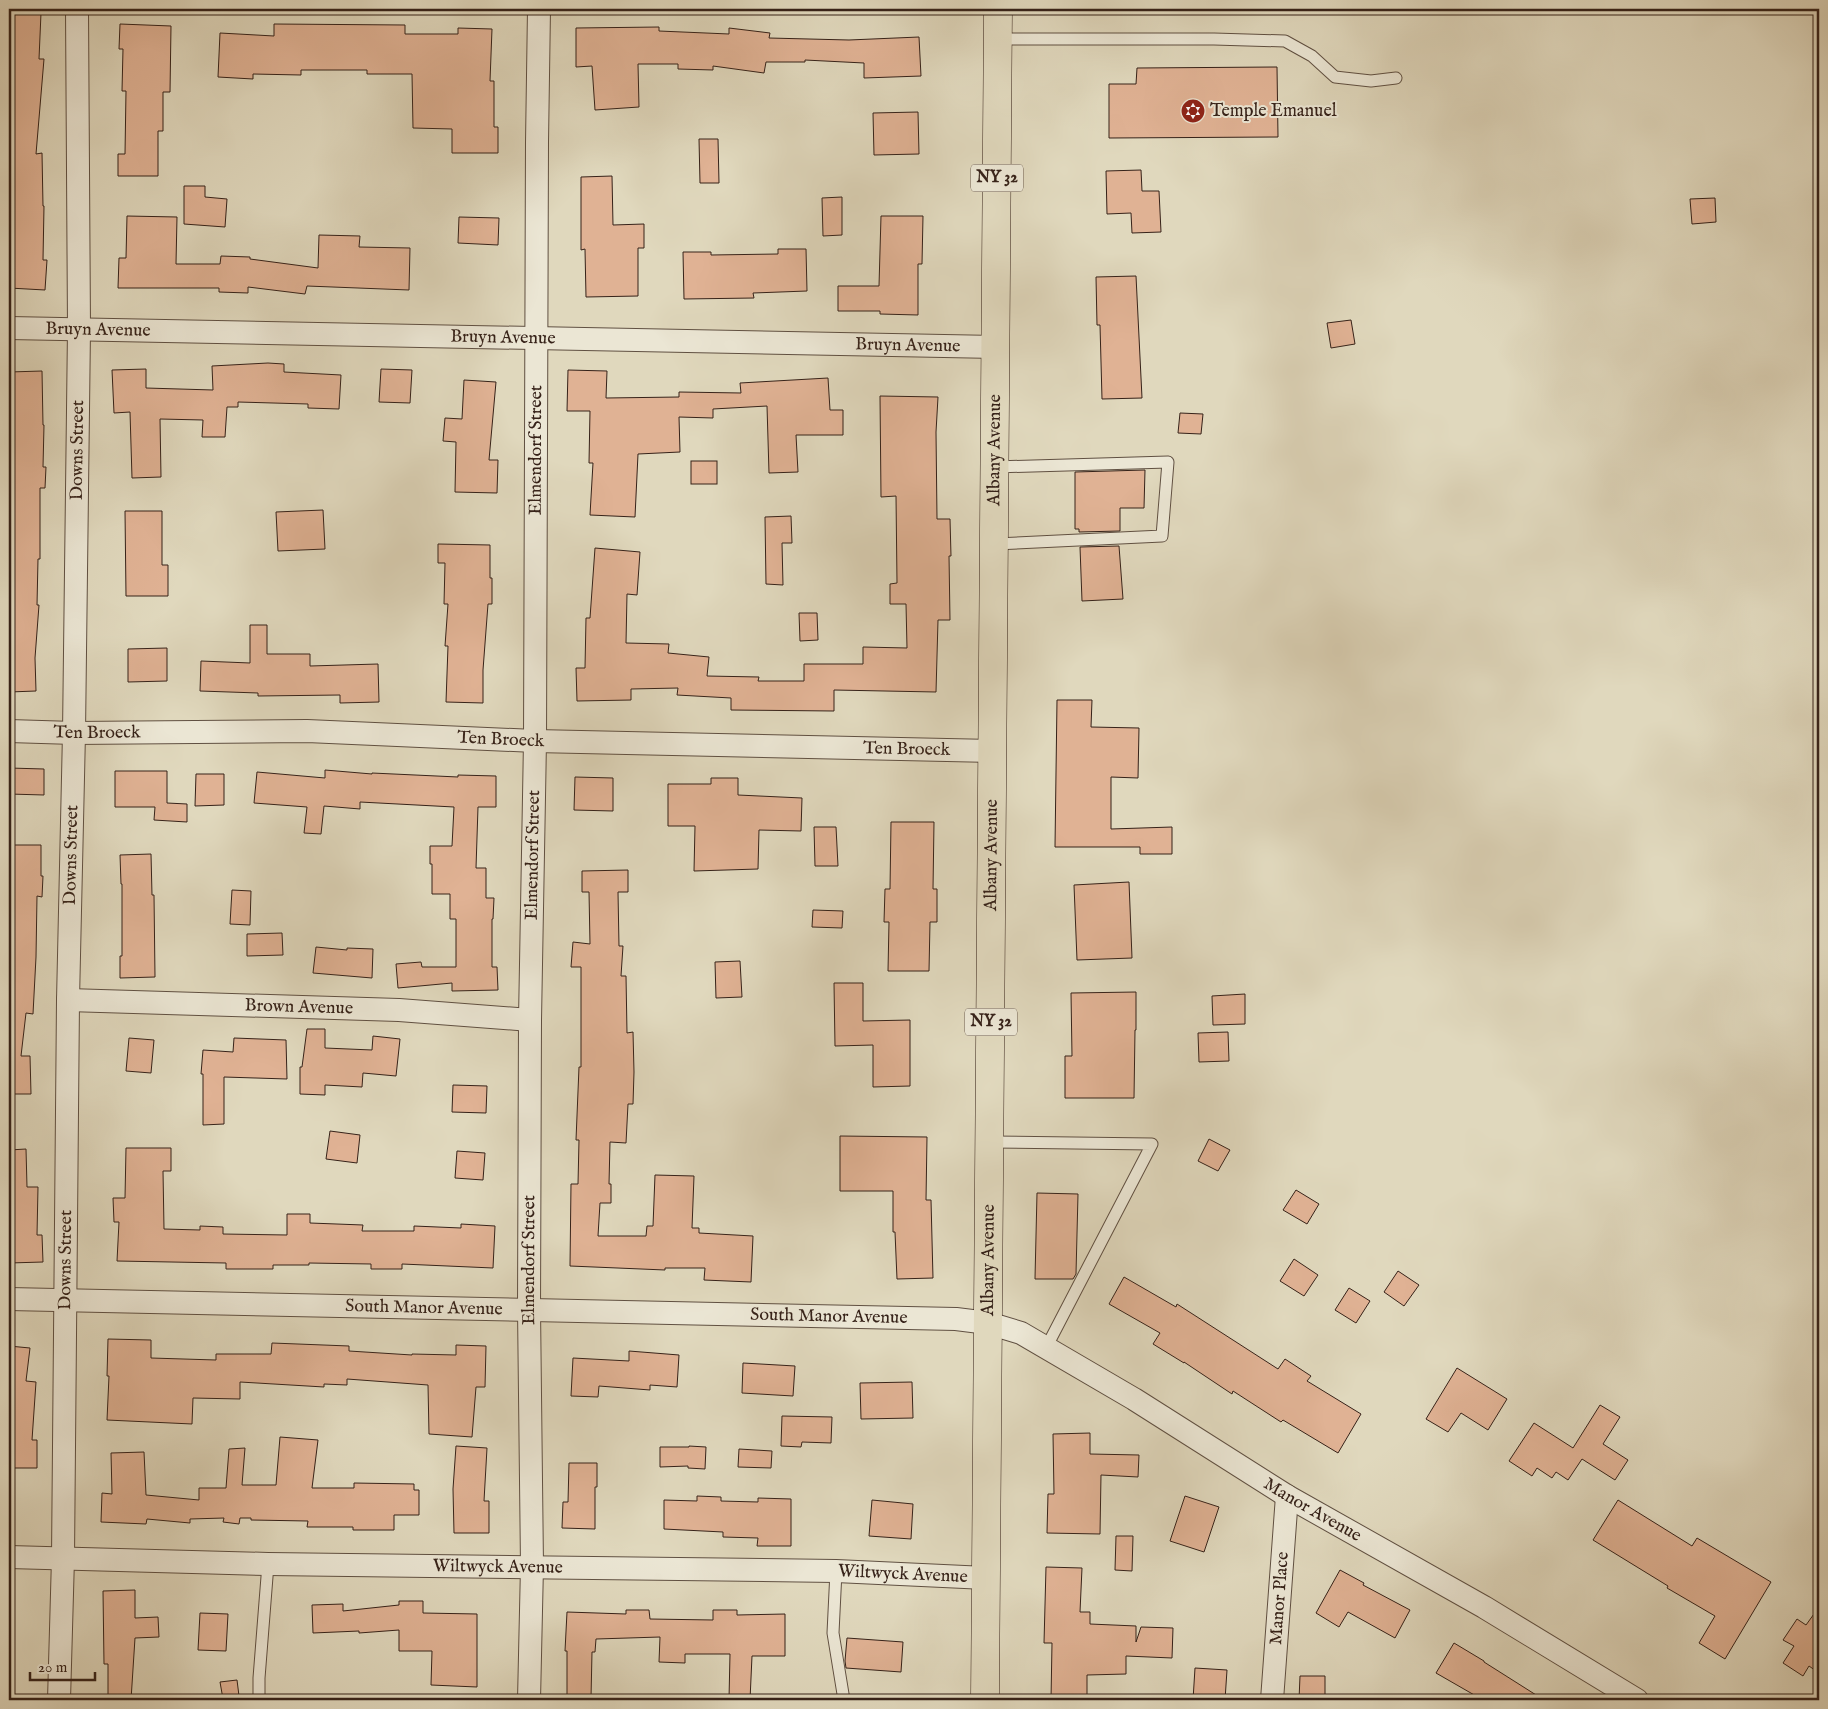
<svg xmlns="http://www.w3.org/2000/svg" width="1828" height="1709" font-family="'IM FELL English',serif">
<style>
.building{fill:#e0b294;stroke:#362219}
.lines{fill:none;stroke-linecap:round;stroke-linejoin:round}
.lane-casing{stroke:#605042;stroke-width:13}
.street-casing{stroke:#605042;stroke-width:24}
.primary-casing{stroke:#362219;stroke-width:29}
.lane{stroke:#ebe6d4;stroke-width:11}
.street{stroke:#ebe6d4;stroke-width:22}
.primary{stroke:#e0d8bd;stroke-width:28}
.labels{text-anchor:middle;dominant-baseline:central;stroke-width:4;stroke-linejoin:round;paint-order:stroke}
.shield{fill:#ebe6d4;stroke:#6c5d51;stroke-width:1}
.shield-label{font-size:16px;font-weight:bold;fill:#362219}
.poi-label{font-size:18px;fill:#362219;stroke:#ebe6d4;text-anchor:start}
.street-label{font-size:18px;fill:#362219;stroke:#ebe6d4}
</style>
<rect width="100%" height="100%" fill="#e0d8bd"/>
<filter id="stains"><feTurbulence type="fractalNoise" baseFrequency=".004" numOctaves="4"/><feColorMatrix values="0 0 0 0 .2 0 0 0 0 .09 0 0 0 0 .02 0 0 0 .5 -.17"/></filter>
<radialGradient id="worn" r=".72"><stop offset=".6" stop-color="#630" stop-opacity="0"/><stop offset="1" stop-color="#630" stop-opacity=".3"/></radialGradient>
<g class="building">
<polygon points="9,12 41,13 39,59 44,59 36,154 42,153 43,206 44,206 43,260 47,260 45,290 9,288"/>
<polygon points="120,24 171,26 170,92 163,92 163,131 158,131 158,176 118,176 118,154 125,154 126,91 122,91 123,49 119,49"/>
<polygon points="274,24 405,25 405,34 458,34 458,28 492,29 490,81 494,81 494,127 498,127 498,153 452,153 452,129 413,128 412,74 367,74 367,70 301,70 301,75 253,74 253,79 218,77 220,33 274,36"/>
<polygon points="659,27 659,31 729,34 729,28 770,33 769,38 849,40 919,37 921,76 864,78 864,63 805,60 805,62 766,62 764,73 713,66 713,70 678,69 678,64 638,64 639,107 595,110 592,66 576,67 576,28"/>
<polygon points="1277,67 1278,137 1109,138 1109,84 1136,84 1137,68"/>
<polygon points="918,112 919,154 874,155 873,113"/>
<polygon points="699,139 718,139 719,183 700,183"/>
<polygon points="1141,170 1142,191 1159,191 1161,232 1132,233 1131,213 1107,214 1106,171"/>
<polygon points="612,176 613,225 644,224 644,248 638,248 638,296 586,297 585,249 581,250 581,177"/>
<polygon points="184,186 205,186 205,197 227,199 225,227 184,224"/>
<polygon points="842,197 842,235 823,236 822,198"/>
<polygon points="1715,198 1716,222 1692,224 1690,199"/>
<polygon points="127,216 177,217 176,264 220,264 221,256 250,257 250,259 318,268 319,235 360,236 359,247 410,248 409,290 307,286 305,294 248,287 248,293 219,292 219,288 118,288 119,258 126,258"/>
<polygon points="881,216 923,216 922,264 918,264 918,315 880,314 880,311 838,311 838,286 879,286"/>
<polygon points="459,217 499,218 498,245 458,243"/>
<polygon points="778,249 806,249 807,291 753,293 754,298 684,299 683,252 711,252 711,255 778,254"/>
<polygon points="1136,276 1142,398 1102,399 1100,325 1097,325 1096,277"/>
<polygon points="1351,320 1355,344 1331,348 1327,323"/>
<polygon points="268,363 284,364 284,372 341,375 339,409 308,408 308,404 238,402 238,407 227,407 225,437 202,437 203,420 160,419 161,477 132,478 130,412 114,413 112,370 146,369 146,388 213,390 212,366"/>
<polygon points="381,369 412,370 410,403 379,402"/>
<polygon points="568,370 607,371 606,398 679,397 679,392 741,393 740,383 828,378 830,410 843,410 843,435 796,435 798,472 769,473 767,406 713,409 713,418 679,417 680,452 638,454 635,517 590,515 593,463 589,463 590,411 567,411"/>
<polygon points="42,371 43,425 44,425 43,467 46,467 45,488 40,488 40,559 38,559 37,605 39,605 35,658 36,691 9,692 9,372"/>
<polygon points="464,380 496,382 489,460 498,460 497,493 455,492 456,442 443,441 445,418 462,419"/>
<polygon points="880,396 938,397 936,432 937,519 950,519 951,556 949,556 950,620 938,620 936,692 834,690 834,711 731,710 731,698 677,695 678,688 631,689 631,700 577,701 576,668 585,668 586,618 590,618 595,548 640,552 637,595 627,594 626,643 669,644 668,653 709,657 707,676 759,677 758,681 804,681 804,664 863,664 863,647 907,648 906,604 890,604 890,584 897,583 896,496 881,497"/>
<polygon points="1180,413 1203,414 1201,434 1178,433"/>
<rect x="691" y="461" width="26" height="23"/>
<polygon points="1145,470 1144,508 1120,508 1120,531 1079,532 1079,529 1075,529 1075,472"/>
<polygon points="323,510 325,549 278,551 276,512"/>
<polygon points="125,511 162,511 162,565 168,565 168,596 126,596"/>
<polygon points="791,516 792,543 782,543 783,585 766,584 765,517"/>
<polygon points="438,544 490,545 490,578 492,578 492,604 488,604 483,670 483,703 446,702 448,646 445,646 448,604 444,604 445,563 438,563"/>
<polygon points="1119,546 1123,599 1082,601 1080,547"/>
<polygon points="799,613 817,613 818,640 800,641"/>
<polygon points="250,625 267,625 267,654 310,654 310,666 378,664 379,702 340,703 340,695 258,696 258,693 200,691 201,661 250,663"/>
<polygon points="167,648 167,681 128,682 128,649"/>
<polygon points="1057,700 1092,700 1091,727 1139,728 1138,778 1111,777 1111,829 1172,827 1172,854 1140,854 1140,847 1055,847"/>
<polygon points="9,768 44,769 44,795 9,794"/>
<polygon points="325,770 372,774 372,773 458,777 458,775 496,776 496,807 478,807 476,868 486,868 486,898 494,898 493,919 492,919 492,967 497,967 498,990 452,991 452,983 398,988 396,964 421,962 422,967 456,967 456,919 450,919 450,894 432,894 432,864 430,864 430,846 452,846 454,807 360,802 360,809 324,806 321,834 304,833 307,807 254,803 257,772 325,778"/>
<polygon points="115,771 167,771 167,803 187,804 187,822 154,820 155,807 115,807"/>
<polygon points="196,774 224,774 224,805 195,806"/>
<polygon points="575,777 613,778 613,811 574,810"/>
<polygon points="711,778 738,778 738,795 802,798 801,831 759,830 758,869 694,871 695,826 668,826 668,784 711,784"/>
<polygon points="891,822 934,822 933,889 937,889 937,922 930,922 929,971 888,971 889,922 884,922 885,889 890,889"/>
<polygon points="814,827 836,827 838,866 815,866"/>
<polygon points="9,845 41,845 41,876 43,876 42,897 37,896 36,957 33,1014 26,1013 21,1056 30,1056 31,1094 9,1094"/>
<polygon points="151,854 152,895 154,895 155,977 120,978 120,956 122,956 122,884 121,884 120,855"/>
<polygon points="628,870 628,892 618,892 619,946 623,946 621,976 626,976 627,1033 633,1032 634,1072 633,1104 628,1104 626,1143 610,1142 609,1184 611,1184 611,1203 600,1203 598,1236 646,1236 647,1226 653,1226 655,1175 694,1176 692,1228 699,1228 699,1233 753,1236 751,1282 704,1280 705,1268 665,1268 665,1270 570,1266 571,1184 578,1184 579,1140 576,1140 579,1067 581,1067 581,967 571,967 573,942 590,944 589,892 582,892 582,871"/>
<polygon points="1129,882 1132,958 1077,960 1074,885"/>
<polygon points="232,890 251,891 250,925 230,924"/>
<polygon points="813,910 843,911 842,928 812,927"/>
<polygon points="282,933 283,955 247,956 247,934"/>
<polygon points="316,947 347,950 347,948 373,949 372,978 313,973"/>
<polygon points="740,961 742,997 716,998 715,962"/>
<polygon points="834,983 863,983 863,1021 910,1020 910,1086 873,1087 873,1045 835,1046"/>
<polygon points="1136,992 1136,1030 1135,1030 1134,1098 1065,1098 1065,1056 1072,1056 1071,993"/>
<polygon points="1245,994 1245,1024 1213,1025 1212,996"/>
<polygon points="307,1029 325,1029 325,1048 372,1050 373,1036 400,1039 396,1076 363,1073 362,1087 325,1085 325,1095 300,1094 300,1067 302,1067"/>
<polygon points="1228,1032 1229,1061 1199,1062 1198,1033"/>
<polygon points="129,1038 154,1040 151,1073 126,1071"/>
<polygon points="234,1038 286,1040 287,1079 224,1077 224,1124 203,1125 203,1074 201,1074 203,1050 233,1052"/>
<polygon points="453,1085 487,1086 486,1113 452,1112"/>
<polygon points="330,1131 360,1135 357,1163 326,1159"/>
<polygon points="840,1136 927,1137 926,1200 931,1200 933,1278 897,1279 895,1232 893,1232 893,1191 840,1191"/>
<polygon points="1209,1139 1230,1150 1218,1171 1198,1161"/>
<polygon points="126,1148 171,1148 171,1171 163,1171 164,1229 200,1230 200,1226 223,1227 223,1234 287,1235 287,1214 310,1214 310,1223 363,1225 362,1231 414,1231 414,1226 461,1228 461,1224 495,1226 493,1268 402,1264 402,1269 371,1269 371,1264 309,1263 309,1265 273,1265 273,1269 226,1269 226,1263 117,1261 119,1222 114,1222 113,1198 125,1198"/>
<polygon points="26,1149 27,1187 38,1187 37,1235 42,1235 43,1262 9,1263 9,1150"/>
<polygon points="457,1151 485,1153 483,1180 455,1178"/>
<polygon points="1296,1190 1319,1204 1307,1224 1283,1210"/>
<polygon points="1037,1193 1078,1194 1076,1274 1073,1279 1035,1279"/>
<polygon points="1294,1259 1318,1275 1304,1296 1280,1281"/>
<polygon points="1398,1271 1419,1285 1404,1306 1384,1292"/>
<polygon points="1124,1277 1176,1307 1177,1304 1278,1369 1285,1359 1311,1376 1307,1381 1361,1414 1338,1453 1283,1420 1281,1422 1233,1391 1232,1394 1184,1362 1184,1363 1153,1344 1160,1333 1109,1304"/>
<polygon points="1349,1288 1370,1301 1356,1323 1335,1310"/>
<polygon points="108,1339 151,1340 151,1358 216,1360 216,1354 271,1354 272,1343 349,1346 349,1351 412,1355 412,1354 456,1355 456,1345 486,1346 485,1387 476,1387 472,1437 429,1434 428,1385 347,1379 347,1385 324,1384 324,1387 240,1382 240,1399 193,1398 192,1424 107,1420 109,1376 107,1376"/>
<polygon points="9,1346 30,1348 26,1381 36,1382 32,1440 37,1440 37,1468 9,1468"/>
<polygon points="629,1351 679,1355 677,1387 650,1385 650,1390 599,1386 598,1397 571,1396 573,1358 629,1361"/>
<polygon points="743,1363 795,1366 793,1396 742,1393"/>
<polygon points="1457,1368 1507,1399 1488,1430 1461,1413 1448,1432 1426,1419"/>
<polygon points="912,1382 913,1418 861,1419 860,1383"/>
<polygon points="1600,1405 1620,1417 1603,1444 1628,1460 1615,1480 1582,1459 1568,1480 1556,1472 1552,1478 1537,1468 1532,1476 1509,1461 1534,1423 1573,1448"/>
<polygon points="782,1416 832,1417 831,1443 802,1442 801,1447 781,1446"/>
<polygon points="1090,1433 1090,1454 1139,1455 1138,1477 1101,1475 1100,1534 1047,1533 1048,1494 1054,1494 1053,1434"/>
<polygon points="280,1437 318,1440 312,1488 354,1488 354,1483 414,1484 414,1490 419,1490 419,1515 394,1515 394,1530 353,1530 353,1527 307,1527 308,1521 251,1520 251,1518 240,1518 239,1524 223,1522 224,1518 190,1519 190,1523 147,1519 146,1524 101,1522 102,1493 112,1494 111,1453 144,1452 146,1495 199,1500 199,1488 226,1488 229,1449 245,1448 242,1485 276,1485"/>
<polygon points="456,1446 487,1448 484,1501 489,1501 489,1533 454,1533 453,1489"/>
<polygon points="689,1446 706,1447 705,1469 688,1468 688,1466 660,1467 660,1447 689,1447"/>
<polygon points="739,1449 772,1451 771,1468 738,1467"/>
<polygon points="569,1463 597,1463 597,1487 595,1487 595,1529 562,1528 563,1502 568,1502"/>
<polygon points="697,1496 721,1497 721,1501 758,1502 758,1498 791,1499 791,1546 757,1546 758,1538 723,1537 723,1532 664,1529 664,1500 697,1501"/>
<polygon points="1185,1496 1219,1507 1204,1552 1170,1541"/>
<polygon points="872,1500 913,1504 911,1539 869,1536"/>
<polygon points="1618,1500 1692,1546 1697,1538 1771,1582 1725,1659 1699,1643 1715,1616 1667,1588 1668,1586 1593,1540"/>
<polygon points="1116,1536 1133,1536 1132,1571 1115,1570"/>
<polygon points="1046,1567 1082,1568 1080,1612 1090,1612 1090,1624 1136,1626 1136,1642 1141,1627 1173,1628 1172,1658 1126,1656 1126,1674 1087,1675 1087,1700 1051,1700 1052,1643 1044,1643"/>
<polygon points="1340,1570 1364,1583 1363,1585 1410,1610 1395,1638 1348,1612 1339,1627 1316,1613"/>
<polygon points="135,1590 135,1618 158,1617 159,1637 135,1638 131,1700 108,1700 108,1664 104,1664 103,1591"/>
<polygon points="399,1601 423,1601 423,1613 477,1614 477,1687 431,1685 432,1651 399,1651 399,1630 359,1633 359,1631 313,1633 312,1605 343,1604 343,1611 399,1605"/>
<polygon points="1819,1607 1819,1673 1809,1666 1803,1676 1783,1663 1794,1646 1783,1640 1797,1619 1806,1625"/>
<polygon points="626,1610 649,1610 650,1619 713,1620 713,1610 737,1610 737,1615 785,1614 785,1656 752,1656 750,1700 729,1699 730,1654 685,1654 685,1663 659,1662 660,1637 596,1639 595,1652 592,1652 591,1698 567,1697 567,1651 565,1651 567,1612 626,1614"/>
<polygon points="200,1613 228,1614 226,1651 198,1650"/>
<polygon points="847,1638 903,1642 901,1672 846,1668 845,1661"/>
<polygon points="1454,1643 1484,1661 1484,1662 1544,1700 1483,1700 1436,1673"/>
<polygon points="1195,1668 1227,1670 1225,1700 1193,1700"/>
<polygon points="1300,1676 1325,1676 1325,1700 1299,1700"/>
<polygon points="237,1680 239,1696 223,1699 220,1682"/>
</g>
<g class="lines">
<defs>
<g id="lane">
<polyline points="997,39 1214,39 1285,41 1312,56 1335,77 1371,81 1396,78"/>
<polyline points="995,544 1162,536 1168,462 995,467"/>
<polyline points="990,1142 1152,1144 1046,1348"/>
<polyline points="836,1571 833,1633 844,1700"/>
<polyline points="259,1700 259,1678 268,1564"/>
</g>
<g id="street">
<path id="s1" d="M9,328L996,347"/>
<path id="s2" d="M9,731L74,733L307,731L535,741L993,751"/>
<path id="s3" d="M68,1000L399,1010L530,1020"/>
<path id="s4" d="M9,1299L956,1319L988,1323L1021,1333L1134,1399L1287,1496L1484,1607L1637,1700"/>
<path id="s5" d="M9,1557L268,1564L836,1571L986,1578"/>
<path id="s6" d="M59,1700L63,1558L68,1000L74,733L79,329L77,9"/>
<path id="s7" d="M529,1700L532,1566L529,1309L530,1020L535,741L537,142L539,9"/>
<path id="s8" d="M1272,1700L1287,1496"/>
</g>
<g id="primary">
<path id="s9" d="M985,1700L998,9"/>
</g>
</defs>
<use href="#lane" class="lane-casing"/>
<use href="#street" class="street-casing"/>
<use href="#primary" class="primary-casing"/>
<use href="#lane" class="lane"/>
<use href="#street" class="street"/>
<use href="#primary" class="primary"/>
</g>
<defs>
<symbol id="synagogue-disc" viewBox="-11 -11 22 22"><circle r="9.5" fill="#8f2418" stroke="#ebe6d4"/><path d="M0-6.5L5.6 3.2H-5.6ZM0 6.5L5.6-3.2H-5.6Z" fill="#fff"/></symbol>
</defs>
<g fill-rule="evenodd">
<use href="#synagogue-disc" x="1179" y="97" width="28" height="28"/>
</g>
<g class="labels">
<g class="shield">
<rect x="971" y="164.5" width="52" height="27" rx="4"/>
<rect x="965" y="1008.5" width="52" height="27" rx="4"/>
</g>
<g class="shield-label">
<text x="997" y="178">NY 32</text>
<text x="991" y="1022">NY 32</text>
</g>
<g class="poi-label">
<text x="1210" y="111">Temple Emanuel</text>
</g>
<g class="street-label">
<text stroke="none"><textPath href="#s1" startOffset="89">Bruyn Avenue</textPath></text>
<text stroke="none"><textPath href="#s1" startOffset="494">Bruyn Avenue</textPath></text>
<text stroke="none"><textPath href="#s1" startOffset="899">Bruyn Avenue</textPath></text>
<text stroke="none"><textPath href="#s6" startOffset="1250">Downs Street</textPath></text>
<text stroke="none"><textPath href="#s7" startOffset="1250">Elmendorf Street</textPath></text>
<text stroke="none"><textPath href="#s9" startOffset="1250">Albany Avenue</textPath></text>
<text stroke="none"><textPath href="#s2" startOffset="88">Ten Broeck</textPath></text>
<text stroke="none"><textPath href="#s2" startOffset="492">Ten Broeck</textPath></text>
<text stroke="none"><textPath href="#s2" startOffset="898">Ten Broeck</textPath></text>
<text stroke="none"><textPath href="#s6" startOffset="845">Downs Street</textPath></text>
<text stroke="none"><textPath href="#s7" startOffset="845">Elmendorf Street</textPath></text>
<text stroke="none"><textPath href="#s9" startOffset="845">Albany Avenue</textPath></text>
<text stroke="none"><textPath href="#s3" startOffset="231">Brown Avenue</textPath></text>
<text stroke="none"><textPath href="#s6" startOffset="440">Downs Street</textPath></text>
<text stroke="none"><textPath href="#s7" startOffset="440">Elmendorf Street</textPath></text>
<text stroke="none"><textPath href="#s9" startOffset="440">Albany Avenue</textPath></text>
<text stroke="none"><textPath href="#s4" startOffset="415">South Manor Avenue</textPath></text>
<text stroke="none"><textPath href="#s4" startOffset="820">South Manor Avenue</textPath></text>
<text stroke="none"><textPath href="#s4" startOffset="1355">Manor Avenue</textPath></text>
<text stroke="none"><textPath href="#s5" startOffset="489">Wiltwyck Avenue</textPath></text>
<text stroke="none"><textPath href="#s5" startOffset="894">Wiltwyck Avenue</textPath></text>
<text stroke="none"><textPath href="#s8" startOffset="102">Manor Place</textPath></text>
</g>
</g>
<rect width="1828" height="1709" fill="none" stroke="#e0d8bd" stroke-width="30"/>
<rect x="10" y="10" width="1808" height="1689" fill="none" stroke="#362219" stroke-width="2.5"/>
<rect x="15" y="15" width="1798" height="1679" fill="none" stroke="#362219"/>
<path d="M30 1672v8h65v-8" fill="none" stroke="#362219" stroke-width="2.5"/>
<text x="38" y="1672" font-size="15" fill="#362219" stroke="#ebe6d4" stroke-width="4" paint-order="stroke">20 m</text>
<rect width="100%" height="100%" filter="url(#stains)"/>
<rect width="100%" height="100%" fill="url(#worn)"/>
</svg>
